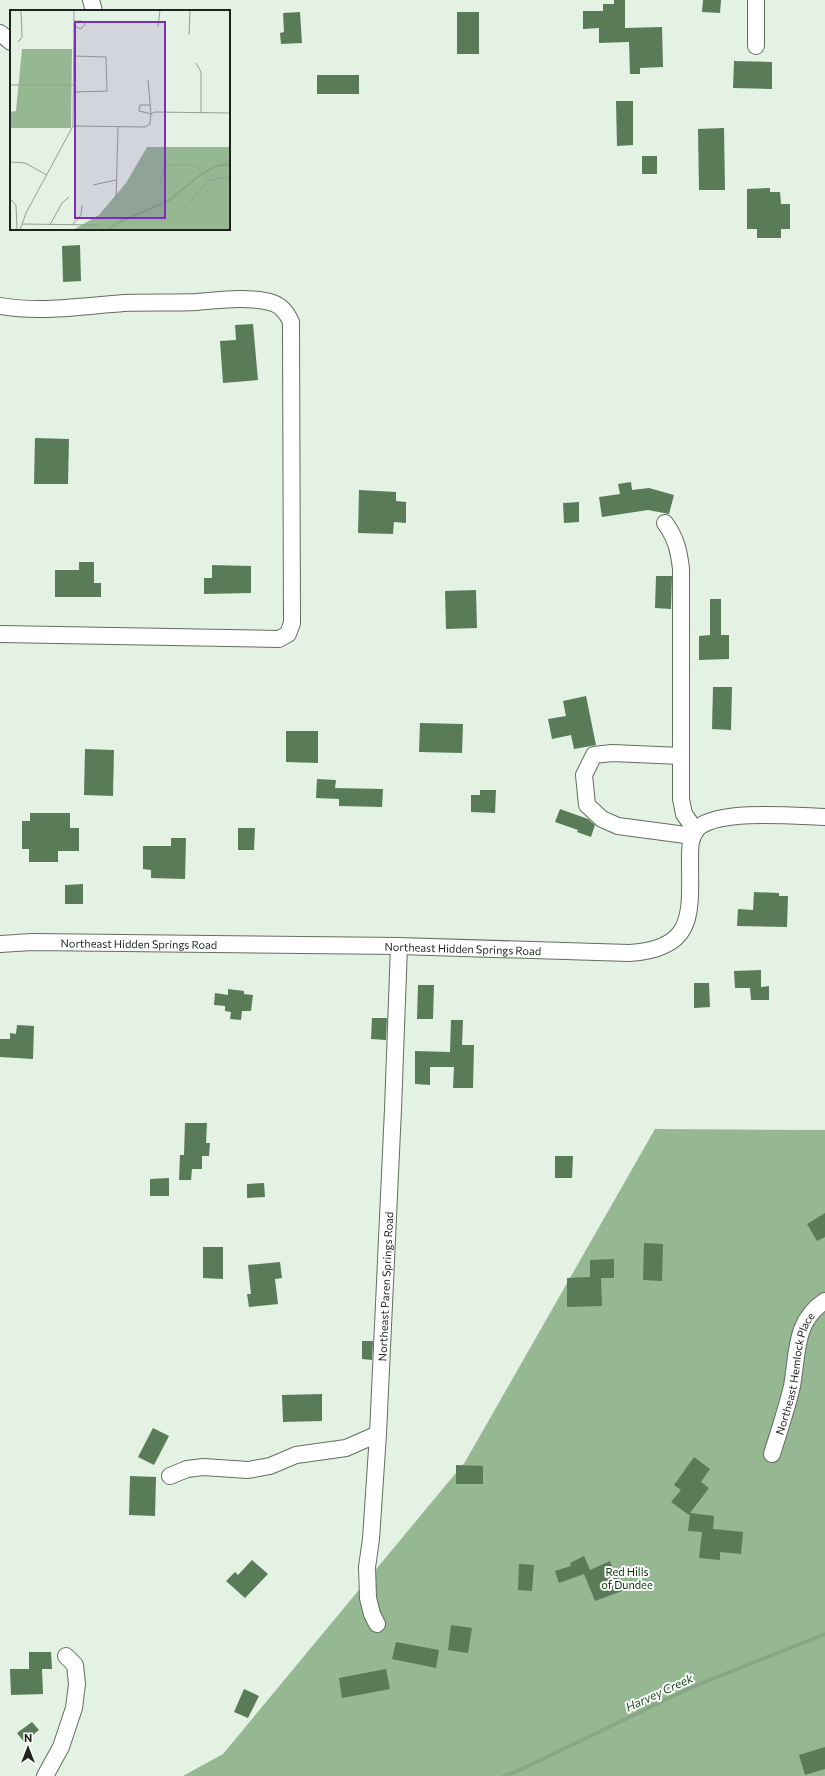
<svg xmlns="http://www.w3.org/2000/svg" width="825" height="1776" font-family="Commissioner,sans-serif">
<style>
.forest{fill:#95b893}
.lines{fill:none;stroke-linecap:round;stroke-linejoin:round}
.stream{stroke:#86a984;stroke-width:4}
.building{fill:#597b58}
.minor-casing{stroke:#616e60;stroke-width:18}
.minor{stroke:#fff;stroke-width:16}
.labels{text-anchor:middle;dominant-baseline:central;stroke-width:4;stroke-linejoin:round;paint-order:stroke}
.street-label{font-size:11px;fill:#1e231e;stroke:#fff}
.park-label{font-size:11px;fill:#003603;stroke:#fff}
.water-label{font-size:12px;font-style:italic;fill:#1c4e1d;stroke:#fff}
.inset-river{fill:none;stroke:#86a984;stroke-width:2}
.inset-road{fill:none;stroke:#949f94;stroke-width:1}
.view{fill:#7b2cbf;fill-opacity:0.15;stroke:#7b2cbf;stroke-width:2}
.inset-edge{fill:none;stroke:#1e231e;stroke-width:2}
</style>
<rect width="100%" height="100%" fill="#e3f2e2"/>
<polygon class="forest" points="655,1129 825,1130 825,1776 183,1776 223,1754 465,1462"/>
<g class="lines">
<polyline class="stream" points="504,1776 520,1770 692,1687 825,1634"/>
</g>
<g class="building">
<polygon points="614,0 625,0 625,28 662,27 663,67 640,68 640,74 630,74 629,42 599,43 599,28 583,29 583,11 603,11 603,4 614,4"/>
<polygon points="703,0 721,0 720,13 702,12"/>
<polygon points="300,12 302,43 281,44 280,33 284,32 283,13"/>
<rect x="457" y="12" width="22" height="42"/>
<polygon points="734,61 772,62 772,89 733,88"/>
<rect x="317" y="75" width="42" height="19"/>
<polygon points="616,101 633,101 633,145 617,146"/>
<polygon points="724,128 725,190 699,190 698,129"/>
<rect x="642" y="156" width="15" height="18"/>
<polygon points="770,188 770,192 780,192 781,204 790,204 790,229 781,229 781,238 757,238 757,229 747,229 747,189"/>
<polygon points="80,245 81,281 63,282 62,246"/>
<polygon points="253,324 258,380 223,383 220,341 236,340 235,325"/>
<polygon points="35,438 69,439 68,484 34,484"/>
<polygon points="631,482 632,490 649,488 674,495 669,514 648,510 602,517 599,497 620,494 618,484"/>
<polygon points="359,490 396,492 396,501 406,502 406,523 394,522 393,534 358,533"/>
<polygon points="579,502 579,522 564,523 563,503"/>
<polygon points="79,562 94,562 94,583 101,583 101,597 55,597 55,570 79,570"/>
<polygon points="212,565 251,566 251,593 204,594 204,578 212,578"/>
<polygon points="656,576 672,576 671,609 655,608"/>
<polygon points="476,590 477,628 446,629 445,591"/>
<polygon points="710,599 721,599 721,635 729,635 729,659 699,660 699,636 710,635"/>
<polygon points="713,687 732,687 731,730 712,729"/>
<polygon points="586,696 596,745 574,749 571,735 552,739 548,719 566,716 563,701"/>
<polygon points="420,723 463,724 462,753 419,752"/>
<polygon points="286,731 318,731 318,763 286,762"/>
<polygon points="85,749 114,750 113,796 84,795"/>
<polygon points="317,779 336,780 335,788 383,789 382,807 339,806 339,799 316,798"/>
<polygon points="480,790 496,790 495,813 471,812 471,795 480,795"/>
<polygon points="560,809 588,819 595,825 591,837 577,832 578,830 555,822"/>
<polygon points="30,813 70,813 70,828 79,828 79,851 58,851 58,862 29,862 29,849 22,849 22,821 30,821"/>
<polygon points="238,828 255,828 254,850 238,850"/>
<polygon points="171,838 186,838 185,879 151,878 151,870 143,869 143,846 171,846"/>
<polygon points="83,884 83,904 65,904 65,885"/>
<polygon points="754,892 779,893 779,896 788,896 787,927 737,926 738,909 753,910"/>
<polygon points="761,970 761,987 769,986 769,1000 751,1000 750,988 735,988 734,971"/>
<polygon points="694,983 709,983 710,1007 694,1008"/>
<polygon points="418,985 434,985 433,1019 417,1019"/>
<polygon points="228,989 244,991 244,994 253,995 251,1011 242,1011 241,1020 230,1019 231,1012 225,1011 225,1006 214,1005 215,993 228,995"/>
<polygon points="372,1018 387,1018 386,1040 371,1039"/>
<polygon points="451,1020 463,1020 462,1045 474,1045 473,1088 453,1088 454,1067 430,1067 430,1085 415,1084 415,1051 450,1052"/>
<polygon points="17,1025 34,1026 33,1059 0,1057 0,1039 10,1039 10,1033 16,1034"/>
<polygon points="185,1123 207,1123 206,1143 210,1143 209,1156 202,1156 202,1169 192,1169 191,1180 179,1180 180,1155 184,1155"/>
<polygon points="555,1156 573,1156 572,1178 555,1178"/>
<polygon points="169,1178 169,1196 150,1196 150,1179"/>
<polygon points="264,1183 265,1197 247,1198 247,1184"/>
<polygon points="825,1213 825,1237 817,1241 807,1224"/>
<polygon points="644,1243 663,1244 662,1281 643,1280"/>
<polygon points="203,1247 223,1247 223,1279 203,1278"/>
<polygon points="614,1259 614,1278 601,1278 602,1306 567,1307 567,1278 590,1277 590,1260"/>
<polygon points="280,1262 282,1278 275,1279 278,1304 249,1307 247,1294 251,1294 248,1265"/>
<polygon points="362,1341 373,1341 372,1360 362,1359"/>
<polygon points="322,1394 322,1421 283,1422 282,1395"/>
<polygon points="153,1428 169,1436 154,1465 138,1457"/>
<polygon points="694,1457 710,1469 701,1482 709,1488 690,1513 714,1516 713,1529 743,1532 741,1554 720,1552 720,1560 699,1558 702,1532 688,1531 690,1514 689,1515 671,1502 681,1490 674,1485"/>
<polygon points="456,1465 483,1466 483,1484 456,1484"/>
<polygon points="130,1476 156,1477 155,1516 129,1515"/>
<polygon points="584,1556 590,1570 610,1561 622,1591 595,1601 584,1574 559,1583 555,1571 571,1566 570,1563"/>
<polygon points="252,1560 268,1574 245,1598 226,1581 235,1572 238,1575"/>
<polygon points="519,1564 534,1565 532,1591 518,1590"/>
<polygon points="451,1625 472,1628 468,1653 448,1650"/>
<polygon points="396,1642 439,1650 436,1668 392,1659"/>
<polygon points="29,1652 51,1652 52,1669 42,1669 43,1694 11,1695 10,1669 29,1669"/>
<polygon points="386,1669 390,1689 342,1698 339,1678"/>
<polygon points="244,1689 259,1696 248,1718 234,1712"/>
<polygon points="32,1722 39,1730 24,1742 17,1733"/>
<polygon points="825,1747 825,1769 805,1775 799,1755"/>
</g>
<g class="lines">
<defs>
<g id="minor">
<polyline points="91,0 94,11"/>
<polyline points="756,0 756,46"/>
<polyline points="0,33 11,42"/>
<path d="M0,306C41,313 82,306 124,303C148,302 173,303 197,302C219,300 251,296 273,303C282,306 287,313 291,322L292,623L288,634L279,639L0,634"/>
<path d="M665,523C676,538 679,551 681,569V799L684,814L696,831"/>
<polyline points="681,756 612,753 594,755 584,775 587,805 602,819 618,826 693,836"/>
<path id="s1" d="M0,944L32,942L399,946L629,953C697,949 690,912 690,858C690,847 690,835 699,827C722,809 795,816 825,817"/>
<path id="s2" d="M772,1454C779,1431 787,1408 792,1386C798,1353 794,1321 825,1301"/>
<polyline points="170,1476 187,1469 203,1467 248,1470 270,1466 296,1455 346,1448 378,1434"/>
<path id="s3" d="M377,1624L372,1614L368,1598L367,1567L371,1539L378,1434L393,1109L399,946"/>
<polyline points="45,1776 61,1747 74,1708 77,1684 75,1665 66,1656"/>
</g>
</defs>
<use href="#minor" class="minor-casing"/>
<use href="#minor" class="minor"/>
</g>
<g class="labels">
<g class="street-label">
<text stroke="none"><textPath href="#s1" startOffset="139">Northeast Hidden Springs Road</textPath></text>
<text stroke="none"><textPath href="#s1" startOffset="463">Northeast Hidden Springs Road</textPath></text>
<text stroke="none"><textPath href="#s3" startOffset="340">Northeast Paren Springs Road</textPath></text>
<text stroke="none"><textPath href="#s2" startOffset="84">Northeast Hemlock Place</textPath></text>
</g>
<g class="park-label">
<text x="627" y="1571">Red Hills<tspan x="627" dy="13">of Dundee</tspan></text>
</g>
<g class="water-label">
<text transform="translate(659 1692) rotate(-25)">Harvey Creek</text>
</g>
</g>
<g transform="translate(10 10)">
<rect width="220" height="220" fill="#e3f2e2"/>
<path d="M12,39H62L61,118H0V102L6,101ZM137,137H220V220H63L89,205L116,173Z" fill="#95b893"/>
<path class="inset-river" d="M97,220L107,213L160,190L187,167L206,156L220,154"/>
<path class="inset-road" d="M11,0L12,27L8,32L11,29M64,11H72L75,14L71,19L64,16M148,17L150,0M179,25L180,0M186,53L191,62V103M138,70L141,104M0,75H63M64,82L97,81L96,47L64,46M140,95H130L129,101L141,104M63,116L135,117L140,114L141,104L145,102L220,103M0,152L15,153L37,165M150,172L154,157L159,155H184L199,170L220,167M83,175L106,170M0,189L6,195L7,220M106,191L108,116M171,201L199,170M12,214L90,215M63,214L71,205L72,195M40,215L52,193L59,187M10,220L16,203L63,116L64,0"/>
<path class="view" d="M65,12H155V208H65Z"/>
<rect width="220" height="220" class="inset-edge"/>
</g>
<g transform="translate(28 1748)" stroke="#ffffff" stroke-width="3" paint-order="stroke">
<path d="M0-3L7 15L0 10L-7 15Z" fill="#1e231e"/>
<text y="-6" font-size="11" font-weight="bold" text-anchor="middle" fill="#1e231e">N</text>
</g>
</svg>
